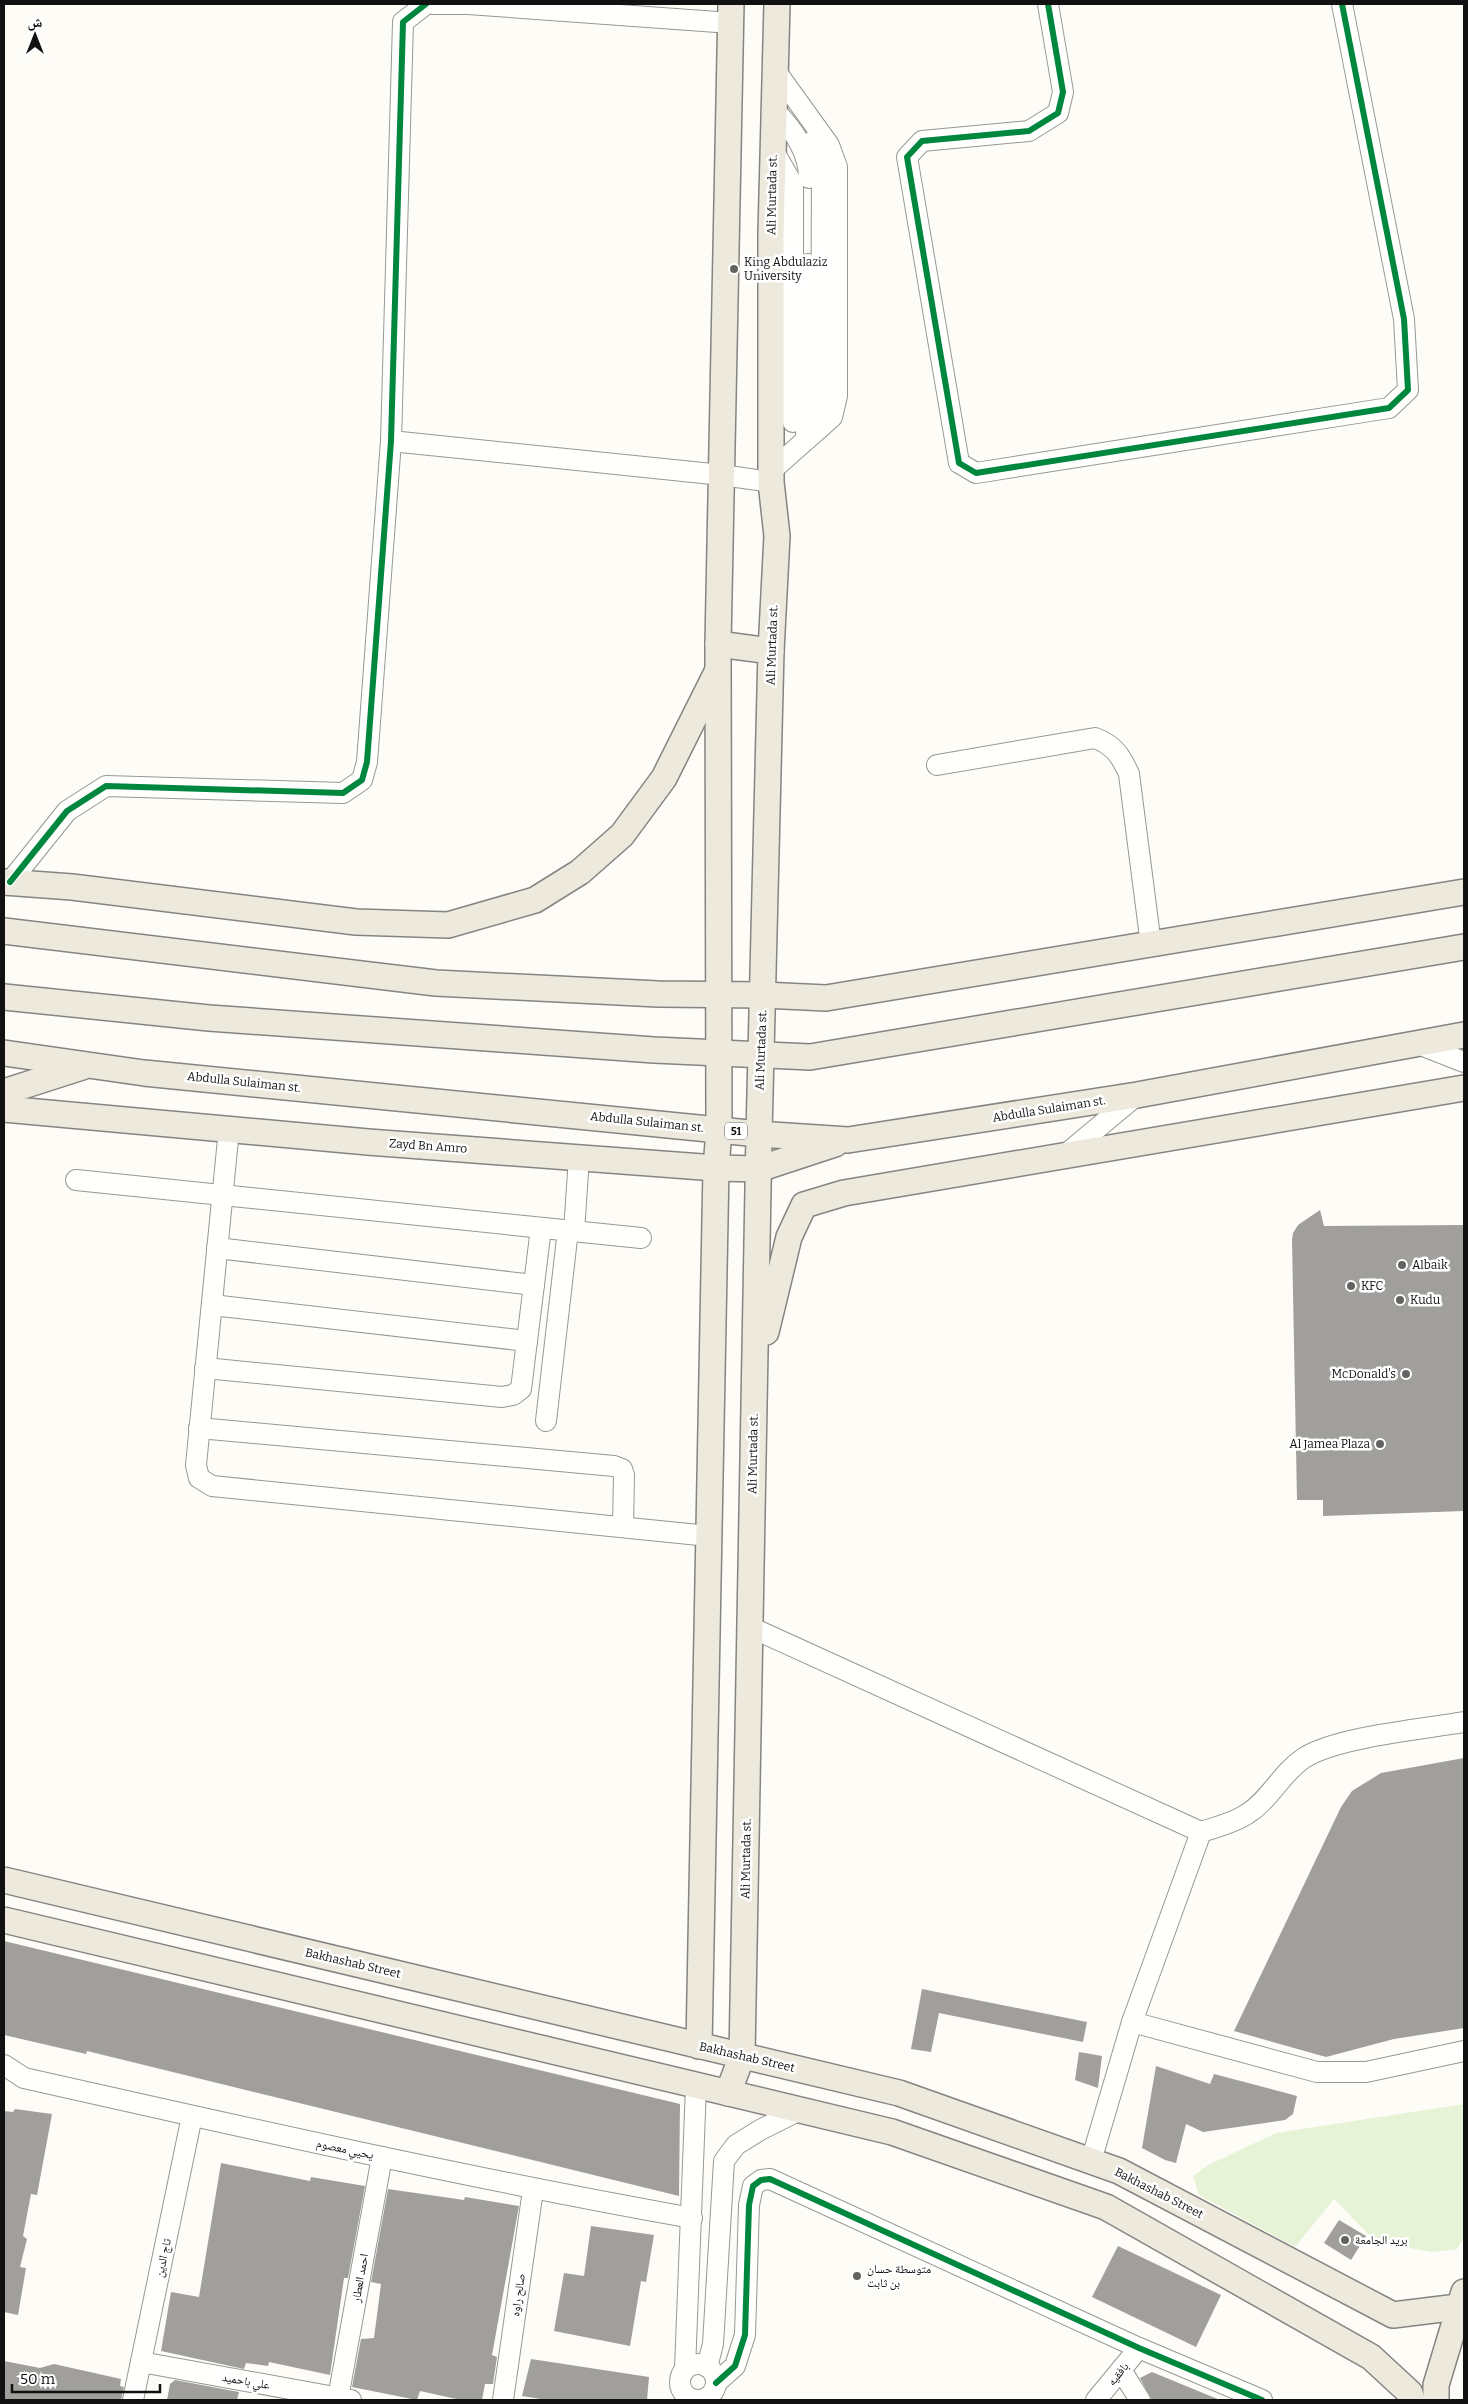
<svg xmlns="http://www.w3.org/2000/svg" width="1468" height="2404" font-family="Bitter,'Noto Naskh Arabic',serif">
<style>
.green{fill:#e7f3d7}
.building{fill:#a19f9c}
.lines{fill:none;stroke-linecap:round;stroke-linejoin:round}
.minor-casing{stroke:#979795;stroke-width:22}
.major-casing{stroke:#858482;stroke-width:28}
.minor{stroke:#fffffe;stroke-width:20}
.major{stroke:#ede9dc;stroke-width:25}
.cycleway-casing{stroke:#fff;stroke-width:9}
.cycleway{stroke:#00873e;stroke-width:6}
.poi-dot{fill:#646362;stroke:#fff;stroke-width:2}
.labels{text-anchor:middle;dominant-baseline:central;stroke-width:5;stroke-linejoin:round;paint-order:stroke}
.shield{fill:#fff;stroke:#585858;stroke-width:1}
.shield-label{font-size:11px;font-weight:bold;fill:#111}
.street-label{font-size:12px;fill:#111;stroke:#fff}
.poi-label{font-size:12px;fill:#111;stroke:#fff;text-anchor:start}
</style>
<rect width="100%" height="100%" fill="#fdfcf7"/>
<polygon class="green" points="1464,2104 1464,2238 1457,2249 1432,2252 1376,2242 1334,2199 1295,2247 1199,2195 1193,2176 1208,2165 1276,2133"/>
<g class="building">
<polygon points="1320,1210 1324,1226 1464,1225 1464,1511 1323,1516 1323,1500 1297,1500 1292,1240 1293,1233 1298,1225"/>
<polygon points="1464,1758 1464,2028 1394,2039 1326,2057 1234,2031 1341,1807 1352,1791 1381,1773"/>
<polygon points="4,1941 680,2104 679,2196 87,2051 86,2054 4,2035"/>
<polygon points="922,1989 1087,2022 1083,2042 939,2013 931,2052 911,2049"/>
<polygon points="1079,2052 1102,2056 1098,2088 1075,2080"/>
<polygon points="1156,2066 1210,2084 1214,2074 1297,2096 1293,2114 1285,2120 1203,2132 1186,2124 1176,2163 1165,2160 1142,2148"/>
<polygon points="15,2109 52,2114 37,2195 31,2194 23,2236 27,2239 20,2267 26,2268 18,2315 4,2312 4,2111 13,2112"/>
<polygon points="221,2163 310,2181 311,2177 365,2186 348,2278 344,2278 330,2375 269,2362 268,2366 246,2363 244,2369 161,2351 171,2292 199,2297"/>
<polygon points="388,2189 464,2200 465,2197 519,2206 492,2355 497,2357 493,2384 485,2384 482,2400 461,2400 420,2391 417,2400 352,2387 361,2339 374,2338 381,2284 371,2282"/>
<polygon points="1339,2220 1366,2236 1351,2260 1324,2243"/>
<polygon points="591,2226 654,2235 646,2282 641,2281 630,2346 554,2331 564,2273 584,2276"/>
<polygon points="1118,2246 1221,2295 1196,2347 1092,2297"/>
<polygon points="531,2359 649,2377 647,2400 547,2400 522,2396"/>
<polygon points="4,2361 40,2368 54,2364 121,2379 120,2386 124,2387 121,2400 4,2400"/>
<polygon points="1152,2372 1220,2400 1152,2400 1140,2378"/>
<polygon points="175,2380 239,2392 237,2400 167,2400 170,2384"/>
</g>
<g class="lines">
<defs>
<g id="minor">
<polyline points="433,4 468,4 731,23"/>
<polyline points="1048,4 1063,92 1058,113 1029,131 922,141 907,157 959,463 976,473 1389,408 1408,390 1404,319 1342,4"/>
<path d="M774,110C793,129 809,151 809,178"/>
<polyline points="814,140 822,164 821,427"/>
<polyline points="773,150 793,185 793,422"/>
<polyline points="806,440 808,264"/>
<polyline points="391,441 722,475 771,482"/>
<polyline points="771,471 832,417 837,396 837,167 829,145 775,70"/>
<path d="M937,765L1095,738C1114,745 1121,756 1129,774L1151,945"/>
<polyline points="10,882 67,811 106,786 343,793 362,780 367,762 391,441 403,22 426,4"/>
<polyline points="1418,1044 1464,1062"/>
<polyline points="229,1129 196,1465 199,1478 212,1486 709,1536"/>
<polyline points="1065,1155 1137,1095"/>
<polyline points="76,1180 641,1238"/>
<polyline points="574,1231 579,1158"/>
<polyline points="217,1248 534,1285"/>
<polyline points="212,1305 527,1341"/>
<polyline points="205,1368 502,1397 513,1395 521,1389 541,1228"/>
<polyline points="546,1421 568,1230"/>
<polyline points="199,1428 614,1466 622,1469 624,1475 623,1527"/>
<polyline points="750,1627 1201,1832"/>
<polyline points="1132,2022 1317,2072 1366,2072 1464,2051"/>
<path d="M4,2065L24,2078C246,2128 468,2178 692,2218"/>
<path d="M1091,2161L1132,2022L1201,1832C1216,1827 1234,1823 1247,1814C1270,1800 1281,1773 1304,1758C1336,1737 1424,1729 1464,1722"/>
<polyline points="141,2362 351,2400"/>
<circle cx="698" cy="2382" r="18"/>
<polyline points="707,2367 713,2344 724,2161 736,2145 760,2130 800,2110"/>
<polyline points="685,2369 696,2086"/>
<polyline points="1121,2370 1140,2400"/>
<polyline points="716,2383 735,2366 745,2335 749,2205 753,2186 761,2180 770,2179 1139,2348 1262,2400"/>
<polyline points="338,2398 382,2157"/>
<polyline points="133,2400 192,2116"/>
<polyline points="503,2400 533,2190"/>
<polyline points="1096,2400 1139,2348"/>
</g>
<g id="major">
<polyline points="718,644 771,651"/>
<polyline points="4,882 72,887 356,922 448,925 535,900 580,872 622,835 664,778 717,672"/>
<polyline points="4,931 436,983 658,994 763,995 826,998 1464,892"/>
<polyline points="4,997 209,1018 654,1050 810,1057 1464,947"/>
<polyline points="4,1053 144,1073 759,1134 848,1140 1137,1095 1464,1035"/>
<polyline points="4,1092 82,1067"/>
<polyline points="4,1109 368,1142 716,1168 759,1169 835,1144"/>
<polyline points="766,1332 789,1237 804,1205 844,1193 1464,1088"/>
<polyline points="4,1880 899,2093 1119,2171 1393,2315 1458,2307"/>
<polyline points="4,1920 892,2132 1106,2207 1371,2357 1410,2393 1412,2400"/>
<polyline points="699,2046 716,1168 719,1130 718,644 731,4"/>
<polyline points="728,2093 742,2056 759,1134 771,651 777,536 771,482 771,233 777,4"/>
<polyline points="1436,2400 1436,2385 1464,2292"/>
</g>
</defs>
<use href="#minor" class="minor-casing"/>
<use href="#major" class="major-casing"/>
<use href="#minor" class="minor"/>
<use href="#major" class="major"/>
<defs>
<g id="cycleway">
<polyline points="1048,4 1063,92 1058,113 1029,131 922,141 907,157 959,463 976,473 1389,408 1408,390 1404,319 1342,4"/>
<polyline points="10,882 67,811 106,786 343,793 362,780 367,762 391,441 403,22 426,4"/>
<polyline points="716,2383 735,2366 745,2335 749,2205 753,2186 761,2180 770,2179 1139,2348 1262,2400"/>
</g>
</defs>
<use href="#cycleway" class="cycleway-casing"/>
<use href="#cycleway" class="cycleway"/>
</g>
<g class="poi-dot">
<circle cx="734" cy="269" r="5"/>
<circle cx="1402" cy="1265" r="5"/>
<circle cx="1351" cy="1286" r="5"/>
<circle cx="1400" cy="1300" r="5"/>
<circle cx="1406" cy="1374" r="5"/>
<circle cx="1380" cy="1444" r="5"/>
<circle cx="1345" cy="2240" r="5"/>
<circle cx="857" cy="2276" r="5"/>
</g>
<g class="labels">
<rect class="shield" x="725" y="1122.5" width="22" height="17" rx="4"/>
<g class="shield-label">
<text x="736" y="1131">51</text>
</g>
<g class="street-label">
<text transform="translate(772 195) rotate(-89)">Ali Murtada st.</text>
<text transform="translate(772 645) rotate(-88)">Ali Murtada st.</text>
<text transform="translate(761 1050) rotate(-88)">Ali Murtada st.</text>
<text transform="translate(244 1082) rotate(6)">Abdulla Sulaiman st.</text>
<text transform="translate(1049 1109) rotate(-9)">Abdulla Sulaiman st.</text>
<text transform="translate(647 1122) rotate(6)">Abdulla Sulaiman st.</text>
<text transform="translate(428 1146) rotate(4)">Zayd Bn Amro</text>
<text transform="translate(753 1454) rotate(-89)">Ali Murtada st.</text>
<text transform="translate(746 1859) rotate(-89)">Ali Murtada st.</text>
<text transform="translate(353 1963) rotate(13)">Bakhashab Street</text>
<text transform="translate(747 2057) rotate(13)">Bakhashab Street</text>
<text transform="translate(345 2149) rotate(12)">يحيي معصوم</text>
<text transform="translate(1159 2193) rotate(27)">Bakhashab Street</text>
<text transform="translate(163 2258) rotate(-78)">تاج الدين</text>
<text transform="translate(360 2278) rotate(-80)">احمد العطار</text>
<text transform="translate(518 2295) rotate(-82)">صالح راوه</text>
<text transform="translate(1118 2374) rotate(-51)">بافقيه</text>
<text transform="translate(246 2381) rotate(10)">علي باحميد</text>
</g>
<g class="poi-label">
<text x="744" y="262">King Abdulaziz<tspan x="744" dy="14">University</tspan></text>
<text x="1412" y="1265">Albaik</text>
<text x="1361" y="1286">KFC</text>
<text x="1410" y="1300">Kudu</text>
<text x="1396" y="1374" text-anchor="end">McDonald's</text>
<text x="1370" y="1444" text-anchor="end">Al Jamea Plaza</text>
<text x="1355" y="2240">بريد الجامعة</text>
<text x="867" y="2269">متوسطة حسان<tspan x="867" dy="14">بن ثابت</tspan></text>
</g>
</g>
<rect width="1468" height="2404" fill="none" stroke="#111111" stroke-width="10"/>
<g transform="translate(35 35)" stroke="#ffffff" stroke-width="4" paint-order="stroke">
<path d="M0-4L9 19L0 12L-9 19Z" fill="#111111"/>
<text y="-8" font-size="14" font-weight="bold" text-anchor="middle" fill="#111111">ش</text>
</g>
<path d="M12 2384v8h148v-8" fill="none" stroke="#111111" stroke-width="2.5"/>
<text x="20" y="2384" font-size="15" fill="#111111" stroke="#ffffff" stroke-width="4" paint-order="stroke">50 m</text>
</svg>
